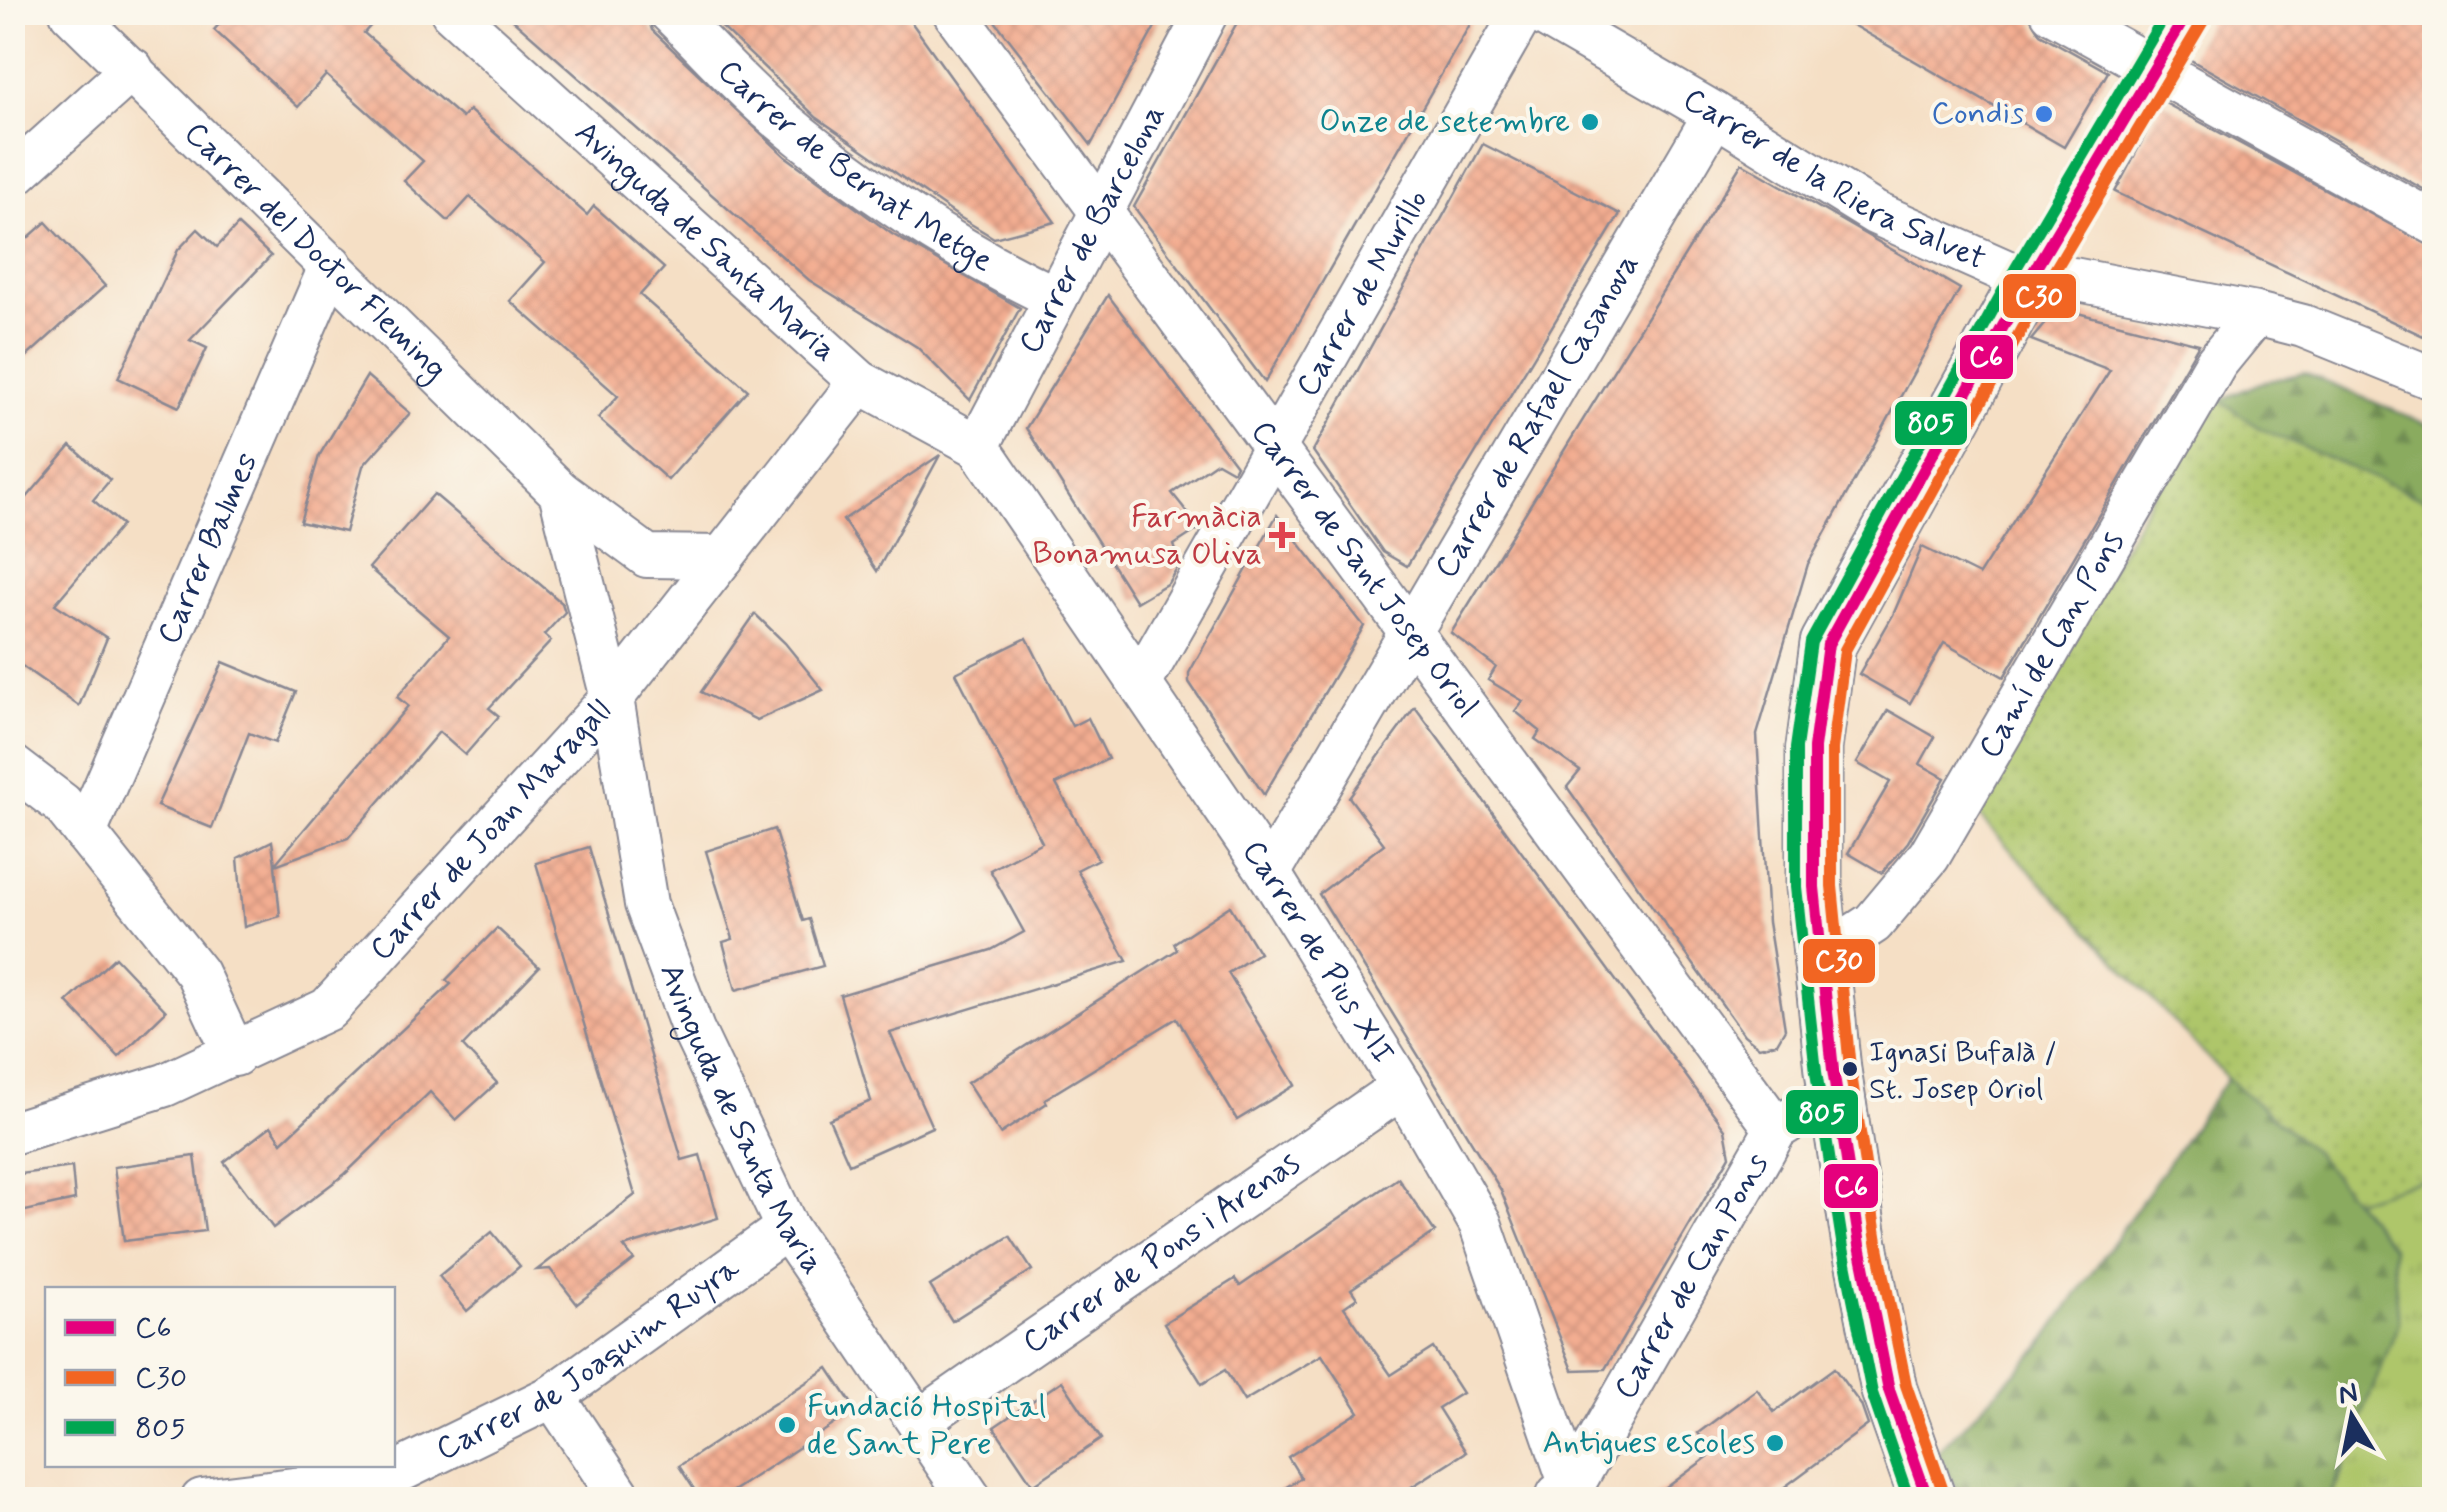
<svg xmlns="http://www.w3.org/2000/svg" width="2447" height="1512" font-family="Mynerve,sans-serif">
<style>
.grass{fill:url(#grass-tufts);stroke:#647a64;stroke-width:2.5}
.forest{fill:url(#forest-firs);stroke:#526d5e;stroke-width:2.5}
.garden{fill:url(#garden-dots);stroke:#647a64;stroke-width:2.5}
.building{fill:url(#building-cross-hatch)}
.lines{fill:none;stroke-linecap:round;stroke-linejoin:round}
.street-casing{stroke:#888792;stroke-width:46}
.secondary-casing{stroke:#888792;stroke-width:59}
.street{stroke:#fff;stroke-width:42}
.secondary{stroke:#fff;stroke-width:55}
.bus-1-casing{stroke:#fbf7ec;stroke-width:20}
.bus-2-casing{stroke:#fbf7ec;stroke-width:20}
.bus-3-casing{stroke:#fbf7ec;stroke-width:20}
.bus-1{stroke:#e5007d;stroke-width:12}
.bus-2{stroke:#f26522;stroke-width:12}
.bus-3{stroke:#00a651;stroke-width:12}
.shop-dot{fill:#3f7fe0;stroke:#fbf7ec;stroke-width:4}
.culture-dot{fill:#0f9aa8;stroke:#fbf7ec;stroke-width:4}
.health-dot{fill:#e0444e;stroke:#fbf7ec;stroke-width:4}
.bus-dot{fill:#1b2f5e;stroke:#fbf7ec;stroke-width:4}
.labels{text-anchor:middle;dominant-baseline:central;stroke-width:8;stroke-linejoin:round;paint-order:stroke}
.bus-label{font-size:30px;fill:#1b2f5e;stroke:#fbf7ec;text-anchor:start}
.shop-label{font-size:32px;fill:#366cbe;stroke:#fbf7ec;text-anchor:end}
.culture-label{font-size:32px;fill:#0d838f;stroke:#fbf7ec;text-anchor:end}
.street-label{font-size:32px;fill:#1b2f5e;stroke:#fbf7ec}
.health-label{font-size:32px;fill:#be3a42;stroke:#fbf7ec;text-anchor:end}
.line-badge{stroke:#fbf7ec;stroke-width:4}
.badge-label{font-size:28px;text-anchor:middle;font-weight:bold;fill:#fff}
</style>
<defs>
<pattern id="grass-tufts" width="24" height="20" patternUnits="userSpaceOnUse" patternTransform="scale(2.5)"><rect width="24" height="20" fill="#aec66b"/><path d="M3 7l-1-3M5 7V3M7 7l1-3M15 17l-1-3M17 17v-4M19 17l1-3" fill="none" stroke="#95aa5f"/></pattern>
<pattern id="forest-firs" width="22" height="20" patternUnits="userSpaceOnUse" patternTransform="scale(2.5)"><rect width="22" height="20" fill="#8aab5f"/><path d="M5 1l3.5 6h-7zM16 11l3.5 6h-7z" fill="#708c52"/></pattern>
<pattern id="garden-dots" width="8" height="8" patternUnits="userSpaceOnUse" patternTransform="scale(2.5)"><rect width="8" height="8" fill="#aec66b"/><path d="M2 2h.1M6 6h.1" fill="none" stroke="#95aa5f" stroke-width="1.8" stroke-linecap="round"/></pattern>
<pattern id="building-cross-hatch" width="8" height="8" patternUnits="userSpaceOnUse" patternTransform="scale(2.5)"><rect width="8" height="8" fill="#f3ad91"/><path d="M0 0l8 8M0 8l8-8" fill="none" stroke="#d0957f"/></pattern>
</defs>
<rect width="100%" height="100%" fill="#fbf7ec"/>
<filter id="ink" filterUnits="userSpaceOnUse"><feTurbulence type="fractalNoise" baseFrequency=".01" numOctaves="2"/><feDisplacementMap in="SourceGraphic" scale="20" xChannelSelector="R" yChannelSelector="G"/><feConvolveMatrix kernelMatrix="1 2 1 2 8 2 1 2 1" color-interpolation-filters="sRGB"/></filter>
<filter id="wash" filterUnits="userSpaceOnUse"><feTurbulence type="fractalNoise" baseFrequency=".0048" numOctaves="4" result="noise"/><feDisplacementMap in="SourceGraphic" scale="40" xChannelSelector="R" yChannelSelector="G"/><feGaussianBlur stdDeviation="2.25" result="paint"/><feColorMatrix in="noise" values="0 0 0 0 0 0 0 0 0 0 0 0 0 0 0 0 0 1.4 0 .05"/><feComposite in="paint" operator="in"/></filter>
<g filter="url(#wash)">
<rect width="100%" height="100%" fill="#f5dfc5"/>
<polygon class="grass" points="2434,1176 2434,1499 2329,1500 2343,1471 2392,1247 2354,1200"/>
<g class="forest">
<polygon points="2304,373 2434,427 2434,504 2259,428 2220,400 2260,383"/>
<polygon points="2227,1078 2316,1154 2392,1247 2399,1322 2329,1499 1962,1499 1937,1452 2039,1349"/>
</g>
<polygon class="garden" points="2220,400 2259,428 2434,504 2434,1176 2354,1200 2316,1154 2227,1078 1974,811 2179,448"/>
<g id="blocks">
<g class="building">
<polygon points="230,12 383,12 364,33 462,118 469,110 587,215 594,206 664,268 640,295 748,390 668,480 598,418 618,396 510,301 545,262 470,197 448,221 404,181 423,161 326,75 298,107 214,30"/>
<polygon points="504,12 646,12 652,30 785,156 892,234 1020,308 970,400 917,347 809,280"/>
<polygon points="706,12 904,12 1055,222 994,238 956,215 816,117"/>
<polygon points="988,12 1163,12 1091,145"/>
<polygon points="1243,12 1477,12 1265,382 1134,207"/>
<polygon points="1830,12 2027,12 2040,34 2108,72 2064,147"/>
<polygon points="2213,12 2434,12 2434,195 2189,59"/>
<polygon points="2163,102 2434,248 2434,341 2115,192"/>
<polygon points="1483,144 1620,214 1407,566 1383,552 1313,451"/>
<polygon points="1742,163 1960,289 1808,564 1757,735 1768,922 1785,1029 1777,1043 1759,1047 1744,1035 1567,787 1580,771 1535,739 1540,731 1515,711 1523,701 1488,680 1496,667 1451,633"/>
<polygon points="46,222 105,286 12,370 12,252"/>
<polygon points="238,225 271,256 190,340 207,348 179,407 118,378 178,250 198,229 217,247"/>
<polygon points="1108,295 1236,465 1233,471 1217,462 1172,493 1200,528 1174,545 1180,563 1168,583 1136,602 1026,428"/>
<polygon points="2058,308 2199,344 2004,677 1944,643 1910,703 1859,674 1893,615 1922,547 1979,575 2110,370 2031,340"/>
<polygon points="367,376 410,413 363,466 345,532 300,522 319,456"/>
<polygon points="71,446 110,480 93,500 122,525 55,604 107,638 79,706 12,659 12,515"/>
<polygon points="940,455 877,571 843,520"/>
<polygon points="434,494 562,603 565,612 544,635 551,641 489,708 499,716 465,755 439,732 348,838 275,865 280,916 244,927 238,858 272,841 275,864 408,706 397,697 449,636 369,568"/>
<polygon points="1277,515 1364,626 1264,795 1189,682 1189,673"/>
<polygon points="755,614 785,643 823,690 757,720 701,692"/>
<polygon points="1027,638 1072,726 1088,718 1108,759 1056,784 1098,859 1077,870 1127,961 890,1033 932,1127 849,1164 829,1119 871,1101 840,995 991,950 1024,932 990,870 1042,842 956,673"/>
<polygon points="223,662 296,692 275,743 249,733 212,828 157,806"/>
<polygon points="1415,707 1725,1129 1730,1156 1605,1369 1573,1370 1501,1190 1319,894 1384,844 1349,797"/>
<polygon points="1888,710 1935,737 1920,764 1945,778 1908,842 1882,873 1848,853 1890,782 1857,763"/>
<polygon points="774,829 803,921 809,919 823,966 736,990 723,942 733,939 706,851"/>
<polygon points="589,847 682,1160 700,1155 718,1218 624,1247 634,1260 577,1304 550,1269 537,1270 635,1195 536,863"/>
<polygon points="1230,906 1259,953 1228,973 1295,1085 1237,1120 1177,1018 1045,1099 1047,1103 1000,1134 967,1083 1177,950 1174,943"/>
<polygon points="497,928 539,967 463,1046 497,1083 456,1120 430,1092 345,1174 273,1228 224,1162 271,1126 282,1142 451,984 446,980"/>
<polygon points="115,957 166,1011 119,1057 67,1002"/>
<polygon points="195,1156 205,1231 124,1241 114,1167"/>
<polygon points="72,1167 75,1200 12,1214 12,1175"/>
<polygon points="1398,1178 1435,1232 1351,1289 1357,1298 1344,1307 1391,1375 1433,1348 1462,1393 1438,1408 1466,1452 1391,1500 1265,1500 1301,1478 1288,1457 1359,1412 1322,1355 1244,1401 1225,1370 1202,1384 1164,1323 1235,1279 1240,1286"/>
<polygon points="492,1232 520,1266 467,1311 439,1276"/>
<polygon points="1010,1236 1032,1270 952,1321 930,1286"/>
<polygon points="828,1368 856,1410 719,1500 701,1500 679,1466"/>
<polygon points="1834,1368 1861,1405 1868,1425 1767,1500 1650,1500 1713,1453 1698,1433 1757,1389 1774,1412"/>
<polygon points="1062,1381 1101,1439 1033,1485 994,1427"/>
</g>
</g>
</g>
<g filter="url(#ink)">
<use href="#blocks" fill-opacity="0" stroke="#888792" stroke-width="2.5"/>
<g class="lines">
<defs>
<g id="street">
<path id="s1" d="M71,12L560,492L612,698L646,904L693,1030L787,1228L971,1500"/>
<path id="s2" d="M452,12L860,382L978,446L1269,873L1402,1087L1480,1223L1576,1500"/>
<path id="s3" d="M670,12C703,44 734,79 768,109C853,182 955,251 1056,298"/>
<path id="s4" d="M954,12L1776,1129"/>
<path id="s5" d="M1539,12L1715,114L1875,213L2028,281L2073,279L2256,314L2303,326L2434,379"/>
<polyline points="2052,12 2434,223"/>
<polyline points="12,177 132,69"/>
<polyline points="2028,281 2188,12"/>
<path id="s6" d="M978,446L1207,12"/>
<polyline points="560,492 647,556 723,557"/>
<path id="s7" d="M1142,680L1523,12"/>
<polyline points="12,766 62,804 197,973 235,1055"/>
<path id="s8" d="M85,833L331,265"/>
<path id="s9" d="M1269,873L1715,114"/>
<path id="s10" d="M1824,955L1873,923L1929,856L2216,363L2256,314"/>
<path id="s11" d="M12,1133L165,1085L328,1009L612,698L860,382"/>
<polyline points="553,1396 622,1500"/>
<path id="s12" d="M919,1421L1402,1087"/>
<path id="s13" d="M1558,1495L1573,1485L1776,1129L1837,1091"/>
<path id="s14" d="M202,1500L385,1478L553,1396L787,1228"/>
</g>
<polyline id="secondary" points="1928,1500 1889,1390 1860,1245 1833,1070 1814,887 1814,748 1828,644 2028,281"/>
</defs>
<use href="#street" class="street-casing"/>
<use href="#secondary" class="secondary-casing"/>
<use href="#street" class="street"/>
<use href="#secondary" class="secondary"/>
<defs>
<polyline id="bus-1" points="1928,1500 1889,1390 1860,1245 1833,1070 1814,887 1814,748 1828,644 2028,281 2188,12"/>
<polyline id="bus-2" points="1944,1494 1906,1385 1877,1242 1850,1068 1832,886 1832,749 1845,650 2043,290 2203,21"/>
<polyline id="bus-3" points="1909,1500 1872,1393 1843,1248 1816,1072 1796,887 1796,748 1811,642 2013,273 2167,12"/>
</defs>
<use href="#bus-1" class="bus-1-casing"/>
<use href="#bus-2" class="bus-2-casing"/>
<use href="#bus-3" class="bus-3-casing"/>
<use href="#bus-1" class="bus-1"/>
<use href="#bus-2" class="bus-2"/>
<use href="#bus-3" class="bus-3"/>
</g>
</g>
<circle class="shop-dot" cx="2044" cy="114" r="10"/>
<g class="culture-dot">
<circle cx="1590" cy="122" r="10"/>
<circle cx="787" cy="1425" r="10"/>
<circle cx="1775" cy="1443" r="10"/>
</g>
<path class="health-dot" d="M1277 520h10v10h10v10h-10v10h-10v-10h-10v-10h10z"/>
<circle class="bus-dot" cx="1850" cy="1069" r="9"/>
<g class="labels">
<g class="bus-label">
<text x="1869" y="1052">Ignasi Bufalà /<tspan x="1869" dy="37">St. Josep Oriol</tspan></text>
</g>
<g class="shop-label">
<text x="2024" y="114">Condis</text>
</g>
<g class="culture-label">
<text x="1570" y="122">Onze de setembre</text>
<text x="807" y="1407" text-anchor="start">Fundació Hospital<tspan x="807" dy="37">de Sant Pere</tspan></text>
<text x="1755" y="1443">Antigues escoles</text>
</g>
<g class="street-label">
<text stroke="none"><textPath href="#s3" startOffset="242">Carrer de Bernat Metge</textPath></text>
<text stroke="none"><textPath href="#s5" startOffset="340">Carrer de la Riera Salvet</textPath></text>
<text stroke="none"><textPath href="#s6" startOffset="245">Carrer de Barcelona</textPath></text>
<text stroke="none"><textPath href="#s2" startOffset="342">Avinguda de Santa Maria</textPath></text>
<text stroke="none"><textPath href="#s1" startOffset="342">Carrer del Doctor Fleming</textPath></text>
<text stroke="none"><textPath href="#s7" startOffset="445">Carrer de Murillo</textPath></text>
<text stroke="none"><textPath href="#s9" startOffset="530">Carrer de Rafael Casanova</textPath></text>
<text stroke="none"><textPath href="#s8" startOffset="310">Carrer Balmes</textPath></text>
<text stroke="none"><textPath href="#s4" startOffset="692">Carrer de Sant Josep Oriol</textPath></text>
<text stroke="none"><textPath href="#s10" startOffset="390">Camí de Can Pons</textPath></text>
<text stroke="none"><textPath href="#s11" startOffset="582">Carrer de Joan Maragall</textPath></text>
<text stroke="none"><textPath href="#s2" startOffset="1295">Carrer de Pius XII</textPath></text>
<text stroke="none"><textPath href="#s1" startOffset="1342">Avinguda de Santa Maria</textPath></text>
<text stroke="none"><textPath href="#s12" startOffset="295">Carrer de Pons i Arenas</textPath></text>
<text stroke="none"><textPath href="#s13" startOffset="258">Carrer de Can Pons</textPath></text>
<text stroke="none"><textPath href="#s14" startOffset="420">Carrer de Joaquim Ruyra</textPath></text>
</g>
<g class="health-label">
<text x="1262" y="517">Farmàcia<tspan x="1262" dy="37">Bonamusa Oliva</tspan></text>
</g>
</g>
<g class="line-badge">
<rect x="2001" y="272" width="77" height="48" rx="10" fill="#f26522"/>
<rect x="1958" y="333" width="57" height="48" rx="10" fill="#e5007d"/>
<rect x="1893" y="399" width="76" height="48" rx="10" fill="#00a651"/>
<rect x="1801" y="937" width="76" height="48" rx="10" fill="#f26522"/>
<rect x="1784" y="1088" width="76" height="48" rx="10" fill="#00a651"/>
<rect x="1822" y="1162" width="58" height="48" rx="10" fill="#e5007d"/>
</g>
<g class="badge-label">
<text x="2039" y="306">C30</text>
<text x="1986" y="366">C6</text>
<text x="1931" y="432">805</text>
<text x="1839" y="970">C30</text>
<text x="1822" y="1122">805</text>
<text x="1851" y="1196">C6</text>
</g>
<rect width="2447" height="1512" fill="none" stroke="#fbf7ec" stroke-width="50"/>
<rect x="45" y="1287" width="350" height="180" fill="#fbf7ec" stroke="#a1a7b3" stroke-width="2.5"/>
<rect x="65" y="1320" width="50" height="15" fill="#e5007d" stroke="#a1a7b3" stroke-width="2.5"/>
<text x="135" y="1337" font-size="30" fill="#1b2f5e">C6</text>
<rect x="65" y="1370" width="50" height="15" fill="#f26522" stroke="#a1a7b3" stroke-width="2.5"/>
<text x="135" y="1387" font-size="30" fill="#1b2f5e">C30</text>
<rect x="65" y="1420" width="50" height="15" fill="#00a651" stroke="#a1a7b3" stroke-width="2.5"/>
<text x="135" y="1437" font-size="30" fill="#1b2f5e">805</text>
<g transform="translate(2352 1417) rotate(350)" stroke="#fbf7ec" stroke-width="8" paint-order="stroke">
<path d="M0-8L18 38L0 25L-18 38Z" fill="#1b2f5e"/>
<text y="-15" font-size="28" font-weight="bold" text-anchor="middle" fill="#1b2f5e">N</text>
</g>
</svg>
